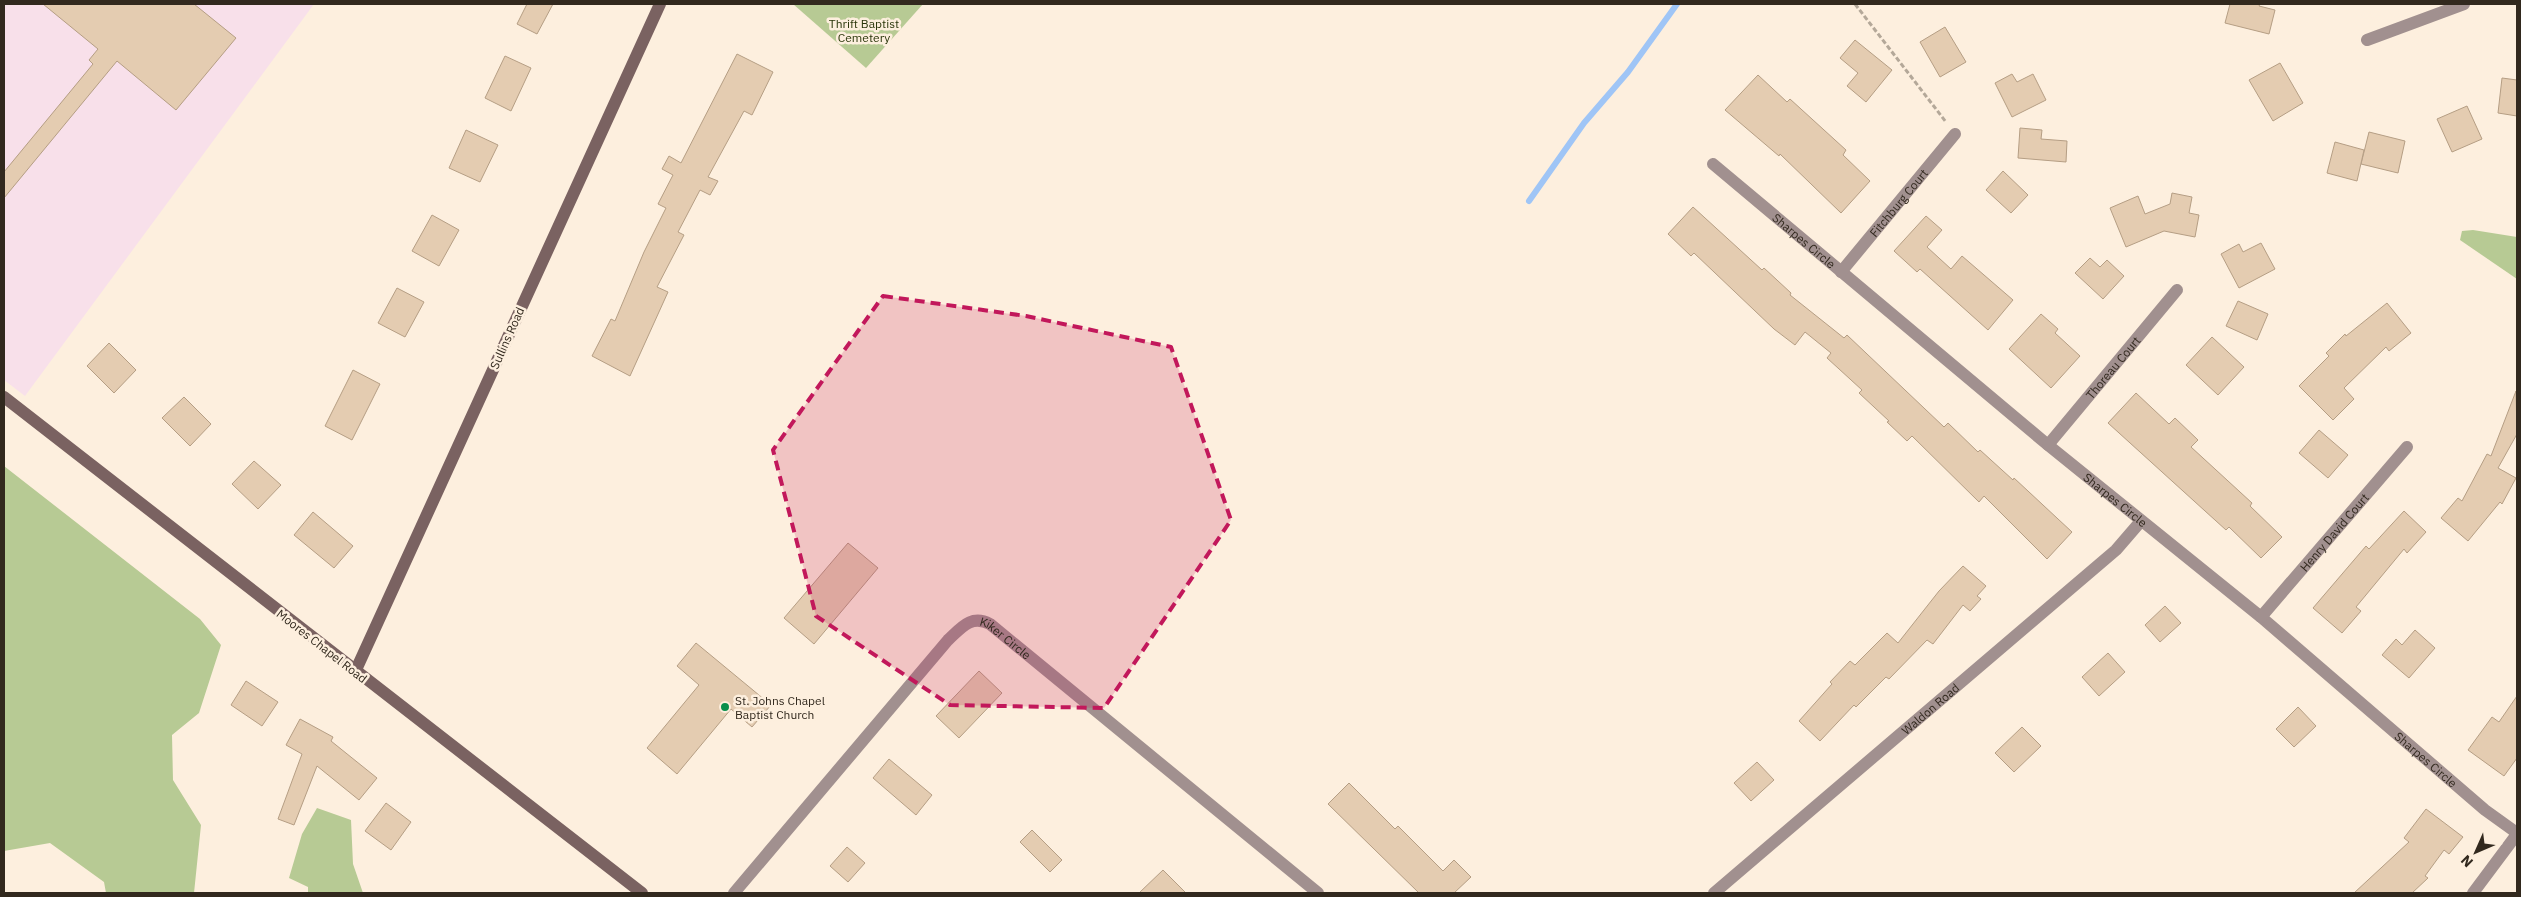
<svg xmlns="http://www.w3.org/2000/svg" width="2521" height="897" font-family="'IBM Plex Sans',sans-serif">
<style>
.education{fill:#f8e0ea}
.green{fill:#b7ca94}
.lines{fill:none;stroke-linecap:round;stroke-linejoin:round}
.stream{stroke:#9fc5f6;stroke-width:6}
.building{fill:#e4ccb1;stroke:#b59e84}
.path{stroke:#b4a899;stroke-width:3;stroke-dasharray:5 2.5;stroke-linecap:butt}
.street{stroke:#a1908f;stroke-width:12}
.secondary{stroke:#7a6261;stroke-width:12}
.marked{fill:#c2185b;fill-opacity:0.2;stroke:#c2185b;stroke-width:4;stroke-dasharray:10 6;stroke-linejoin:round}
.poi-dot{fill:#088f4c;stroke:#fdefde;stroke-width:2}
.labels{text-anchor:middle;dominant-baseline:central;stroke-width:5;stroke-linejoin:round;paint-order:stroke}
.park-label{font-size:12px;fill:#293509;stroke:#fdefde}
.street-label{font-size:12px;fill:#32291e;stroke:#fdefde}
.poi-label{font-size:12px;fill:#32291e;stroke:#fdefde;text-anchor:start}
</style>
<rect width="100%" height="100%" fill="#fdefde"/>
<polygon class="education" points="4,4 314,4 25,396 4,380"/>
<g class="green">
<polygon points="793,4 923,4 866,68"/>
<polygon points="2473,230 2517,237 2517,279 2460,240 2462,231"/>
<polygon points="4,466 200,619 221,645 199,713 172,735 173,780 201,825 194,893 106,893 104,882 50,843 4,851"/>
<polygon points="317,808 351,820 353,864 363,893 308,893 308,887 289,878 302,834"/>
</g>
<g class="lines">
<polyline class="stream" points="1529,201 1584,123 1628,72 1677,4"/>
</g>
<g class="building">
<polygon points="43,4 194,4 236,38 176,110 117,61 4,198 4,172 93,64 89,60 98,49"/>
<polygon points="527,4 553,4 537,34 517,24"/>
<polygon points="2230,4 2260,4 2259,6 2275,10 2269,34 2225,23"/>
<polygon points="1945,27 1966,62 1940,77 1920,42"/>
<polygon points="1855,40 1892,70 1866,102 1847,86 1858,73 1840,58"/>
<polygon points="737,54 773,72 752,115 744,111 708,177 718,181 710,195 700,190 678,232 684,235 657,287 668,292 630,376 592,356 611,319 615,321 644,252 666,208 658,204 673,175 662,169 669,156 681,163"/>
<polygon points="505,56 531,68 511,111 485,98"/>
<polygon points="2280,63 2303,103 2273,121 2249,80"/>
<polygon points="2012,74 2017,82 2033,74 2046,100 2012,117 1995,83"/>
<polygon points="1758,75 1787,102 1790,99 1846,150 1843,155 1870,181 1841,213 1780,154 1779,156 1725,110"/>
<polygon points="2502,78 2517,80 2517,116 2498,113"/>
<polygon points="2467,106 2482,139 2452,152 2437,119"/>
<polygon points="2020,128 2042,130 2041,139 2067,141 2066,162 2018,158"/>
<polygon points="466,130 498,145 480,182 449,168"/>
<polygon points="2369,132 2405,141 2398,173 2361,164"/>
<polygon points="2335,142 2364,150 2357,181 2327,173"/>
<polygon points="2003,171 2028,195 2011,213 1986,190"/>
<polygon points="2172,193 2192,197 2189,213 2199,215 2195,237 2164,231 2126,247 2110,208 2138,196 2145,214 2170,204"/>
<polygon points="1693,207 1762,270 1764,268 1791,293 1790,295 1844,338 1847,335 1944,427 1948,423 1978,452 1980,450 2013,480 2014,478 2072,532 2047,559 1984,496 1979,502 1912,436 1907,441 1887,422 1889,421 1859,393 1862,390 1827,358 1831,353 1805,332 1795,345 1774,329 1694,253 1691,256 1668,234"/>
<polygon points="432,215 459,230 439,266 412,251"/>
<polygon points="1926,216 1942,230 1927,247 1951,269 1962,256 2013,300 1988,330 1920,269 1917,272 1894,251"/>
<polygon points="2261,243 2275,269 2239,288 2221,254 2239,244 2243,252"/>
<polygon points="2090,258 2100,267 2107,260 2124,276 2103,299 2075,273"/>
<polygon points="397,288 424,302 405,337 378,323"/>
<polygon points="2238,301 2268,314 2257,340 2226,326"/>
<polygon points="2387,303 2411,333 2389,351 2386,347 2344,388 2354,399 2333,420 2299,386 2329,356 2326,353 2345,334 2346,336"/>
<polygon points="2041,314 2058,329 2055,333 2080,356 2051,388 2009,349"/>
<polygon points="2212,337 2244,367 2218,395 2186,365"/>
<polygon points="109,343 136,370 114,393 87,366"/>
<polygon points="353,370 380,384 352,440 325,426"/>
<polygon points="2516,391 2517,434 2498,468 2516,478 2502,504 2500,502 2468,541 2441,518 2458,498 2462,501 2487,454 2491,456"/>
<polygon points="2136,393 2169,424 2175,418 2198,440 2191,447 2252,503 2250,506 2282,537 2261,558 2229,527 2226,530 2108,423"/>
<polygon points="184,397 211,424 190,446 162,418"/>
<polygon points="2319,430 2348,455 2328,478 2299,453"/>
<polygon points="254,461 281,485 258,509 232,484"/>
<polygon points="2404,511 2426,532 2407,553 2404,549 2356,607 2361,611 2342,633 2313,608 2366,546 2369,549"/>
<polygon points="313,512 353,546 334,568 294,535"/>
<polygon points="848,543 878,568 814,644 784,618"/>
<polygon points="1963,566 1986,586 1977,596 1981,599 1970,611 1963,605 1933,644 1927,640 1889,679 1886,677 1856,707 1854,705 1820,741 1799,721 1832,684 1830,682 1850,661 1855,665 1887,633 1898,643 1939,591"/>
<polygon points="2165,606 2181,623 2160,642 2145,625"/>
<polygon points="2415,630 2435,648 2409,678 2382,655 2396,639 2402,645"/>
<polygon points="696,643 771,705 752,727 731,709 677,774 647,748 699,685 677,666"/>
<polygon points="2108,653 2125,672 2099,696 2082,677"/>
<polygon points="979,671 1002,693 959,738 936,716"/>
<polygon points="246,681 278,702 262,726 231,705"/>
<polygon points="2517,696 2517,758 2504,776 2468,750 2492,717 2499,722"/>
<polygon points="2298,707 2316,726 2294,747 2276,729"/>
<polygon points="300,719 333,737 331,741 377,778 359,800 317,766 294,825 278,819 302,754 286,745"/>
<polygon points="2022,727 2041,746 2014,772 1995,753"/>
<polygon points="889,759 932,795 916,815 873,778"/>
<polygon points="1757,762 1774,780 1751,801 1734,783"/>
<polygon points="1349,783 1395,829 1398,826 1443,871 1454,860 1471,877 1454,893 1419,893 1328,804"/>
<polygon points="386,803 411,822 391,850 365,831"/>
<polygon points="2426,809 2463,837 2449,854 2444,850 2425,876 2428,878 2412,893 2354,893 2409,842 2404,838"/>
<polygon points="1032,830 1062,860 1050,872 1020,842"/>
<polygon points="847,847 865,863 848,882 830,866"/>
<polygon points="1163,870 1186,893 1139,893"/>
</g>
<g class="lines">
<polyline class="path" points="1855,4 1946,122"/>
<g class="street">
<polyline points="2367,40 2464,4"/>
<path id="s1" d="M1713,164L2048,445L2261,617L2485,810L2517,833"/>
<path id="s2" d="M1841,272L1955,134"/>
<path id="s3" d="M2048,445L2177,290"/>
<path id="s4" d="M2261,617L2407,447"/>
<path id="s5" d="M734,893L948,640C961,628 971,614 990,624L1318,893"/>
<path id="s6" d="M1714,893L2116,550L2141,521"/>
<polyline points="2473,893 2517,834"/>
</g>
<g class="secondary">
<polyline points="4,397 642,893"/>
<polyline points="355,672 660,4"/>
</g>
</g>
<path class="marked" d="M883,296L1026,316L1171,347L1231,520L1104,708L950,705L816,616L773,450Z"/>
<circle class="poi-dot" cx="725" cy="707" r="5"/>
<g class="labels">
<g class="park-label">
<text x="864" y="23">Thrift Baptist<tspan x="864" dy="14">Cemetery</tspan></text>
</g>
<g class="street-label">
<text stroke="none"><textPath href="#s2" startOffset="90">Fitchburg Court</textPath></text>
<text stroke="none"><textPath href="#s1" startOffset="119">Sharpes Circle</textPath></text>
<text transform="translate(507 338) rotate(-66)">Sullins Road</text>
<text stroke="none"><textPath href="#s3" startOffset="101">Thoreau Court</textPath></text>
<text stroke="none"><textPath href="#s1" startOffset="524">Sharpes Circle</textPath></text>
<text stroke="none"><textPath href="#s4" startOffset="112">Henry David Court</textPath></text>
<text stroke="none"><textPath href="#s5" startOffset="401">Kiker Circle</textPath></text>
<text transform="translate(322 646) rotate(38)">Moores Chapel Road</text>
<text stroke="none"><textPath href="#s6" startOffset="284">Waldon Road</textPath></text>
<text stroke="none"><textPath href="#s1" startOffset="929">Sharpes Circle</textPath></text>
</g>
<g class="poi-label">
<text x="735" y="700">St. Johns Chapel<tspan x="735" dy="14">Baptist Church</tspan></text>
</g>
</g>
<rect width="2521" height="897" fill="none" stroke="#32291e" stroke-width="10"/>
<g transform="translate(2476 852) rotate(225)" stroke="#fdefde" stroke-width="4" paint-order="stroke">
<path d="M0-4L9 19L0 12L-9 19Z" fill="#32291e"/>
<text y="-8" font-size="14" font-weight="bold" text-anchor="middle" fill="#32291e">N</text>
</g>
</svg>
